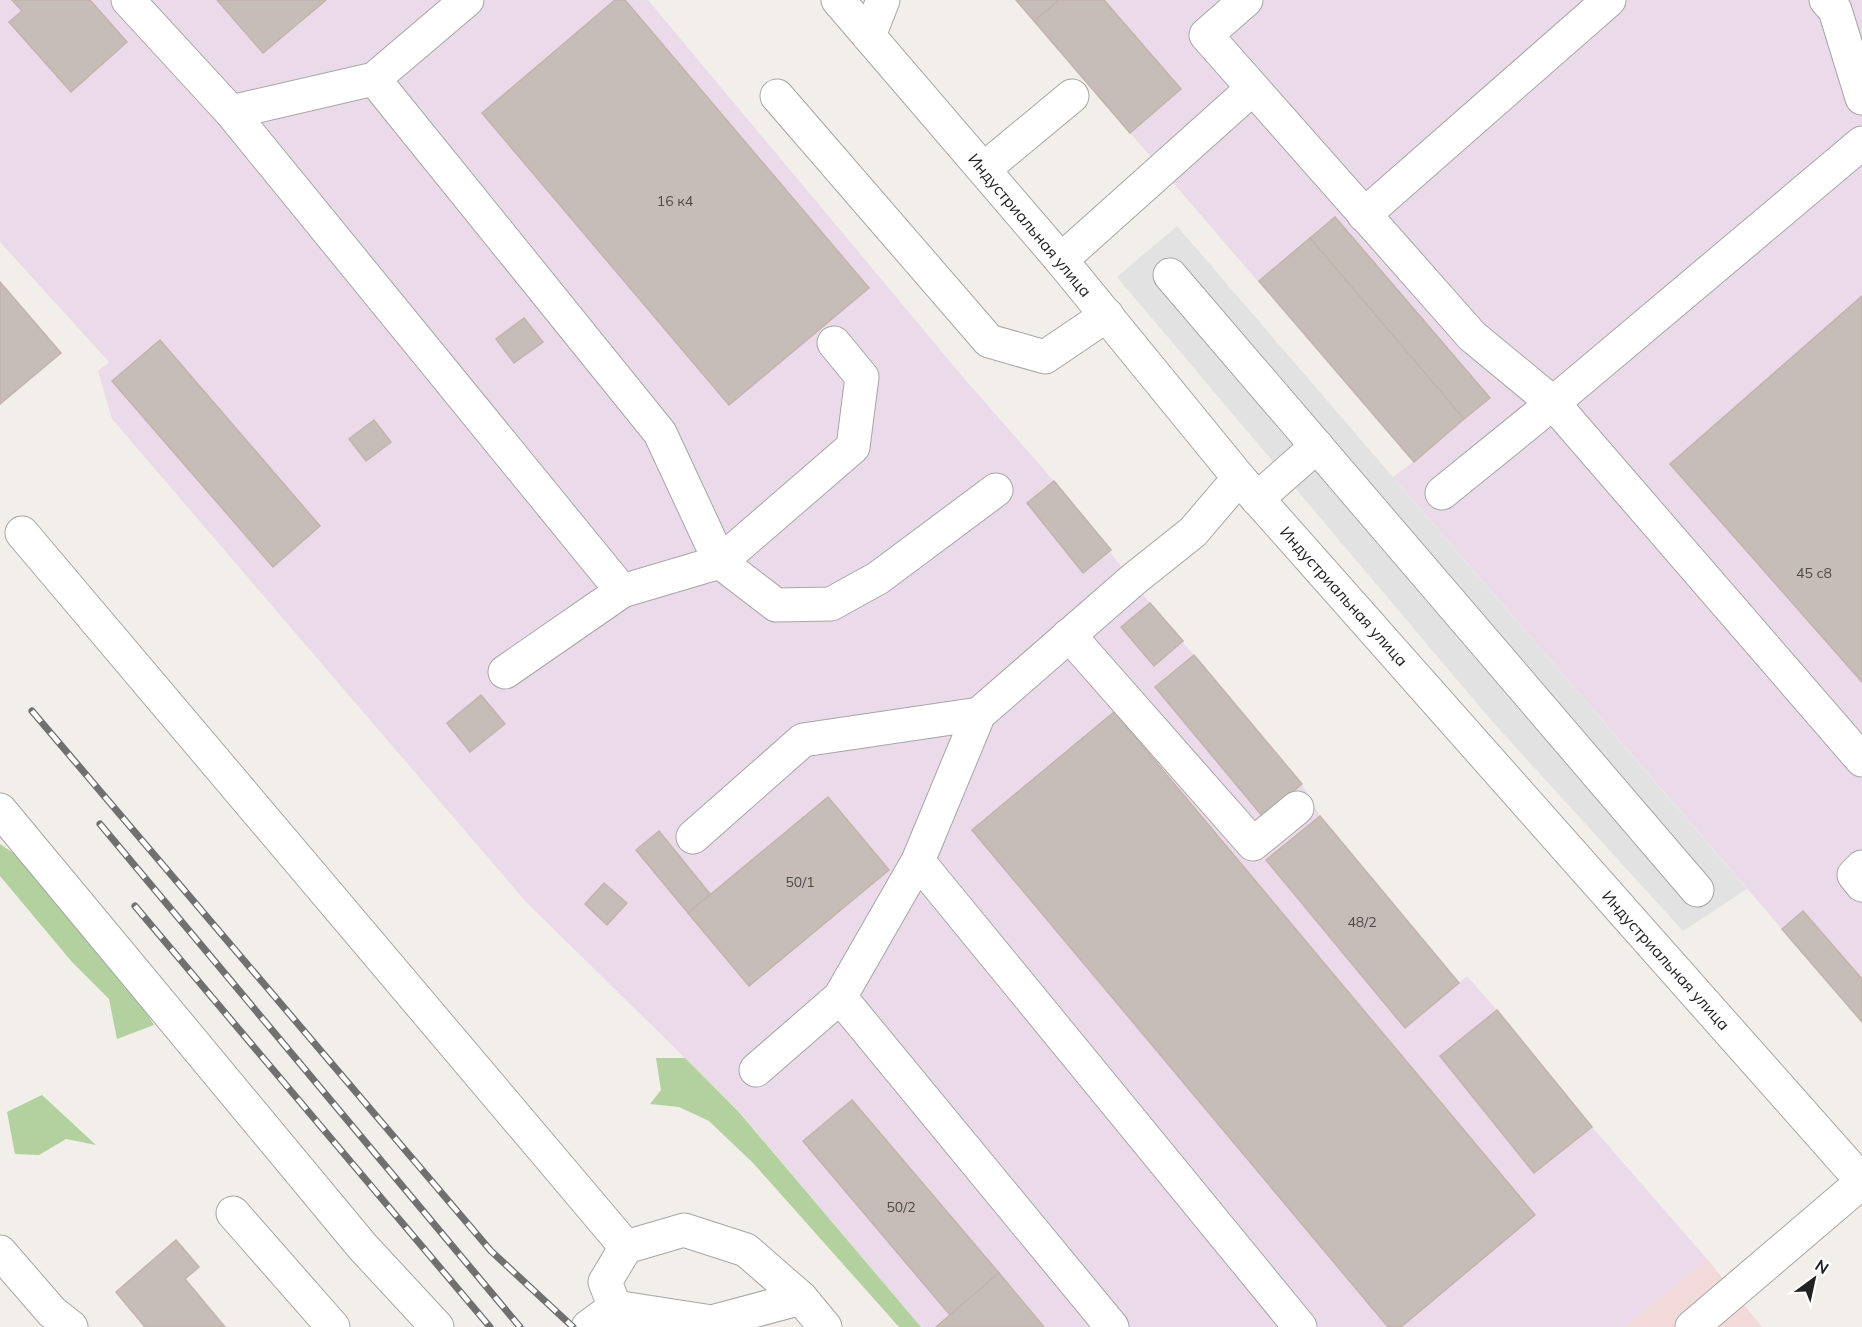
<svg xmlns="http://www.w3.org/2000/svg" width="1862" height="1327" font-family="Mulish,sans-serif">
<style>
.commercial{fill:#f2d9da}
.industrial{fill:#ebdbea}
.forest{fill:#b2d19e}
.parking{fill:#e2e2e2}
.building{fill:#c7bdb8;stroke:#c4b3ab;stroke-width:1.5}
.lines{fill:none;stroke-linecap:round;stroke-linejoin:round}
.minor-casing{stroke:#a6a6a6;stroke-width:35}
.minor{stroke:#fff;stroke-width:33}
.rail-casing{stroke:#707070;stroke-width:7}
.rail{stroke:#fff;stroke-width:4.5;stroke-dasharray:14;stroke-linecap:butt}
.labels{text-anchor:middle;dominant-baseline:central;stroke-width:4.5;stroke-linejoin:round;paint-order:stroke}
.number-label{font-size:14px;fill:#4b4948}
.street-label{font-size:16px;fill:#222;stroke:#fff}
</style>
<rect width="100%" height="100%" fill="#f2eee9"/>
<polygon class="commercial" points="1707,1259 1762,1327 1625,1327"/>
<g class="industrial">
<polygon points="0,0 648,0 962,376 1054,481 1150,603 1302,784 1320,816 1266,861 1405,1028 1467,976 1497,1010 1592,1127 1707,1259 1625,1327 921,1327 738,1110 526,902 112,419 98,371 109,362 0,242"/>
<polygon points="1016,0 1862,0 1862,1022 1393,477 1413,462"/>
</g>
<g class="forest">
<polygon points="0,844 31,865 123,976 154,1025 117,1039 109,999 72,962 0,876"/>
<polygon points="656,1058 685,1058 738,1111 921,1327 899,1327 753,1163 709,1121 679,1107 650,1104 661,1090"/>
<polygon points="42,1095 96,1145 66,1139 39,1155 15,1154 7,1112"/>
</g>
<polygon class="parking" points="1177,226 1747,889 1683,931 1491,720 1117,277"/>
<g class="building">
<polygon points="12,0 90,0 127,42 71,92 9,22 22,11"/>
<polygon points="217,0 326,0 263,53"/>
<polygon points="615,0 625,0 869,288 729,405 482,113"/>
<polygon points="1016,0 1058,0 1058,1 1034,21"/>
<polygon points="1104,0 1181,89 1130,133 1034,21 1059,0"/>
<polygon points="1335,217 1490,398 1464,419 1310,238"/>
<polygon points="1310,238 1464,419 1414,462 1259,281"/>
<polygon points="0,282 61,353 0,404"/>
<polygon points="1862,296 1862,682 1670,464"/>
<polygon points="524,318 543,342 514,363 496,339"/>
<polygon points="160,340 320,526 273,567 112,381"/>
<polygon points="374,420 391,442 366,461 349,439"/>
<polygon points="1054,481 1111,550 1083,573 1027,503"/>
<polygon points="1150,603 1183,641 1154,666 1121,627"/>
<polygon points="1194,655 1302,784 1263,817 1155,687"/>
<polygon points="481,695 505,724 470,752 447,723"/>
<polygon points="1114,712 1535,1215 1401,1327 1388,1327 972,830"/>
<polygon points="828,797 889,870 749,986 688,913"/>
<polygon points="1320,816 1459,983 1405,1028 1266,860"/>
<polygon points="659,831 710,894 688,913 636,850"/>
<polygon points="604,883 627,903 607,925 585,904"/>
<polygon points="1803,911 1862,979 1862,1022 1782,929"/>
<polygon points="1497,1010 1592,1127 1534,1173 1440,1056"/>
<polygon points="852,1100 999,1273 950,1315 803,1141"/>
<polygon points="176,1240 199,1267 185,1279 225,1327 145,1327 116,1292"/>
<polygon points="999,1273 1044,1327 936,1327"/>
</g>
<g class="lines">
<defs>
<g id="minor">
<polyline points="128,0 231,112 622,591 720,562 853,447 862,377 834,343"/>
<polyline points="838,0 1061,260 1239,478 1862,1181"/>
<polyline points="1246,0 1206,35 1472,336 1553,403 1862,760"/>
<polyline points="1826,0 1835,10 1862,98"/>
<polyline points="869,36 883,0"/>
<polyline points="374,79 660,433 720,562 776,605 831,604 878,578 996,490"/>
<polyline points="777,96 989,341 1045,357 1107,315"/>
<polyline points="231,112 374,79 467,0"/>
<polyline points="984,169 1072,96"/>
<polyline points="1364,215 1609,0"/>
<polyline points="1061,260 1252,89"/>
<polyline points="1170,275 1697,890"/>
<polyline points="1442,493 1553,403 1862,143"/>
<polyline points="1257,499 1317,446"/>
<polyline points="22,533 626,1247"/>
<polyline points="1069,635 1253,844 1297,808"/>
<polyline points="505,672 622,591"/>
<polyline points="0,810 362,1246 437,1327"/>
<polyline points="693,837 803,740 979,714"/>
<polyline points="918,861 1300,1327"/>
<polyline points="1862,867 1854,875 1862,885"/>
<polyline points="756,1070 840,997"/>
<polyline points="233,1213 333,1327"/>
<polyline points="0,1252 52,1312 71,1327"/>
<polyline points="588,1327 615,1307 712,1322 801,1298"/>
<polyline points="632,1327 615,1307 605,1282 626,1247 684,1230 746,1250 801,1298 825,1327"/>
<polyline points="1112,1327 840,997 918,861 979,714 1134,579 1193,532 1239,478"/>
<polyline points="1692,1327 1862,1182"/>
</g>
</defs>
<use href="#minor" class="minor-casing"/>
<use href="#minor" class="minor"/>
<defs>
<g id="rail">
<polyline points="32,711 491,1251 573,1327"/>
<polyline points="100,824 520,1327"/>
<polyline points="135,906 490,1327"/>
</g>
</defs>
<use href="#rail" class="rail-casing"/>
<use href="#rail" class="rail"/>
</g>
<g class="labels">
<g class="number-label">
<text x="675" y="201">16 к4</text>
<text x="1814" y="573">45 с8</text>
<text x="800" y="882">50/1</text>
<text x="1362" y="922">48/2</text>
<text x="901" y="1207">50/2</text>
</g>
<g class="street-label">
<text transform="translate(1030 225) rotate(50)">Индустриальная улица</text>
<text transform="translate(1344 596) rotate(48)">Индустриальная улица</text>
<text transform="translate(1666 960) rotate(48)">Индустриальная улица</text>
</g>
</g>
<g transform="translate(1814 1279) rotate(33)" stroke="#ffffff" stroke-width="4.5" paint-order="stroke">
<path d="M0-4.5L10 22L0 15L-10 22Z" fill="#222222"/>
<text y="-9" font-size="16" font-weight="bold" text-anchor="middle" fill="#222222">N</text>
</g>
</svg>
